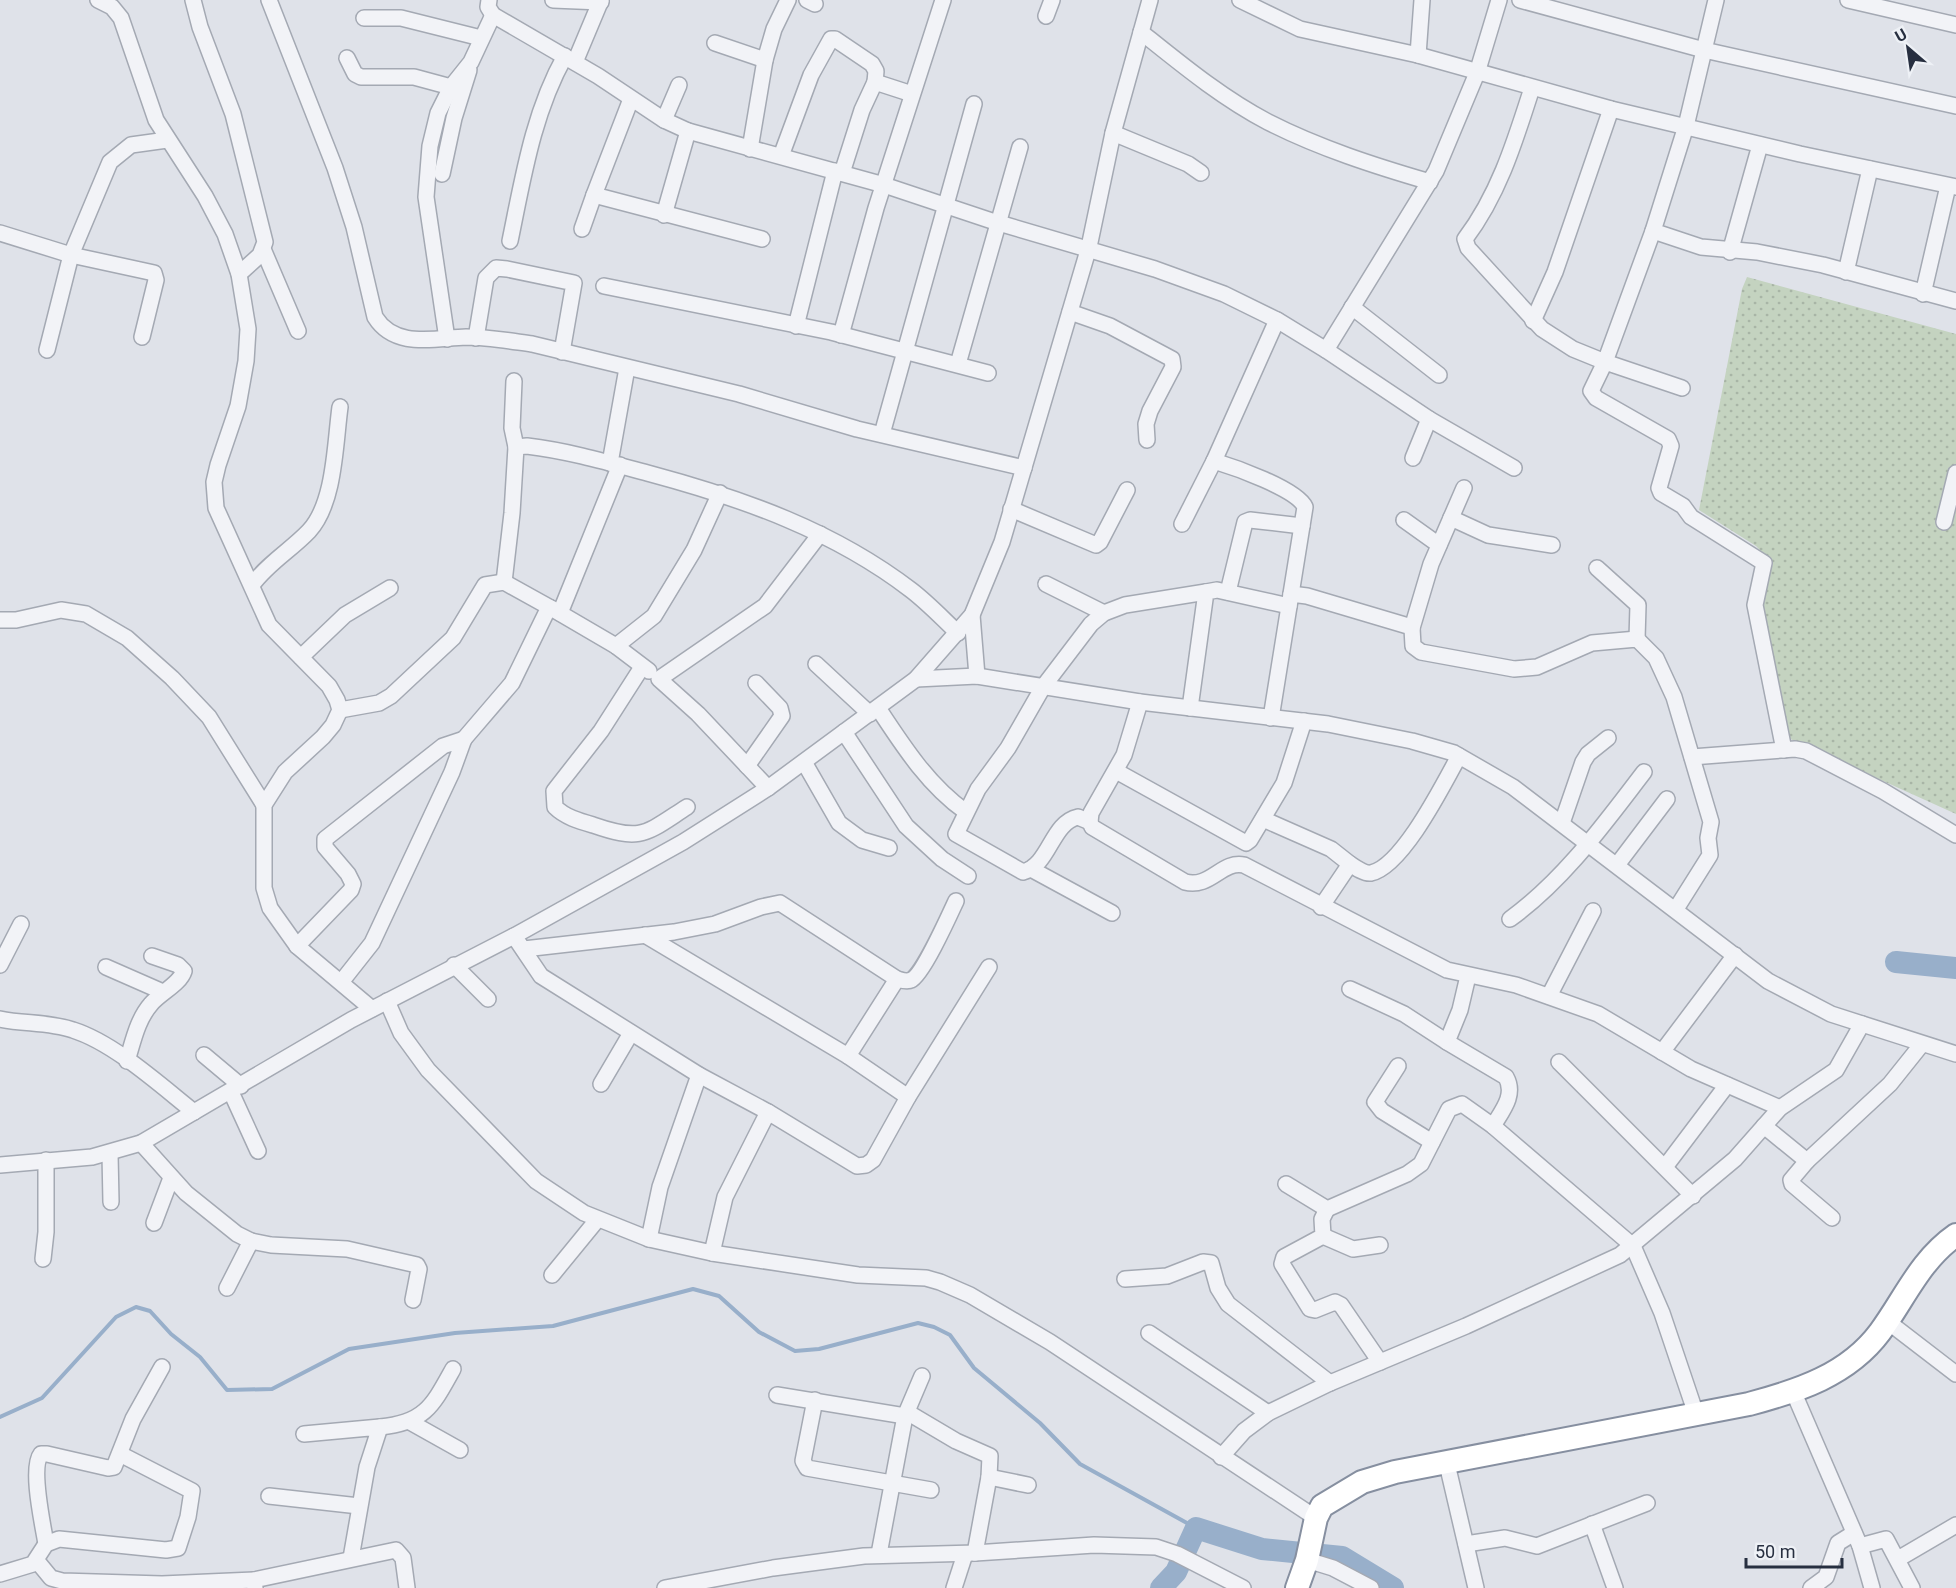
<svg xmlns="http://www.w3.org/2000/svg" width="1956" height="1588" font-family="Roboto,sans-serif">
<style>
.park{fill:url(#park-dots)}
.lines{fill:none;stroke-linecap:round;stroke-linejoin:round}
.stream{stroke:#98afca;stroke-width:4}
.river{stroke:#98afca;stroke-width:22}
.minor-casing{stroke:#a4a9b3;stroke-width:18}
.highway-casing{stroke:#868fa0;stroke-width:26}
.minor{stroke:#f2f3f7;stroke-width:15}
.highway{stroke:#fff;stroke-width:22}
</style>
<defs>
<pattern id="park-dots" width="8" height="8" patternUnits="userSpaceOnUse" patternTransform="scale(1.5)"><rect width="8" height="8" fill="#c4d3c0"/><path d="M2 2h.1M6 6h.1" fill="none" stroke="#a8b5a6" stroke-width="1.8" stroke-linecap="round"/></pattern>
</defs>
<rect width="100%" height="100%" fill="#dfe2e9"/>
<polygon class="park" points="1747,277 1956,334 1956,814 1786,737 1760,597 1773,564 1756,546 1699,510 1742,289"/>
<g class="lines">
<polyline class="stream" points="0,1417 42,1398 116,1317 136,1307 150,1311 171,1334 200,1357 227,1390 272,1389 349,1349 455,1333 553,1326 693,1289 719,1296 759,1332 795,1351 819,1349 918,1323 934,1327 950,1335 974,1368 1040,1423 1080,1464 1196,1528"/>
<g class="river">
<polyline points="1896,962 1956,968"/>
<polyline points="1161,1588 1176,1572 1196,1528 1262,1549 1342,1557 1393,1588"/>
</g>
<defs>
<g id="minor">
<polyline points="98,0 112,7 121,18 156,120 205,196 225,234 239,274 248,329 246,361 238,406 218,465 214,482 216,508 269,625 329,686 337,700 340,710 333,725 323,737 285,772 264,805 264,888 270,908 297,946 372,1009"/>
<polyline points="193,0 200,27 233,114 265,242 260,255 239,274"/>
<path d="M269,0L335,168L354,227L375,317C395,349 434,338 466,337C488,337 510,341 532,344L739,394L857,429L1024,468"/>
<polyline points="489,0 488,7 493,15 598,76 664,120 688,131 884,185 992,221 1155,269 1224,294 1277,320 1326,350 1436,171 1477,73 1499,0"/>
<polyline points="553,0 601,2"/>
<polyline points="807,0 815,4"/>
<polyline points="1240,0 1300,29 1418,55 1611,109 1800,154 1956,187"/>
<polyline points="1520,0 1704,50 1956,106"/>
<polyline points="1716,0 1686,126 1653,231 1701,247 1757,252 1823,265 1956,301"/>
<polyline points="1848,0 1956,25"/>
<polyline points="1046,16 1052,0"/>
<polyline points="364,18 401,18 481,38"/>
<path d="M1141,32C1181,64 1222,98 1268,122C1319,148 1375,166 1430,182"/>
<polyline points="715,43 765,60"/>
<polyline points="1418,55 1422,0"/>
<polyline points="347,58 355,74 361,77 414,77 451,87"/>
<polyline points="575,62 601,0"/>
<path d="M1532,88C1515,141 1499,194 1465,239L1468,248L1542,329L1573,349L1605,362L1653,231"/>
<polyline points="631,99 594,195 762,239"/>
<polyline points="664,120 679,85"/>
<polyline points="1113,133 1188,164 1201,173"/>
<polyline points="750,149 765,60 774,29 788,0"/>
<polyline points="781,156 811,75 831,39 835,39 872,64 876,71 875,82"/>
<polyline points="842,173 862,110 875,82 912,94"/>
<polyline points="442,174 454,118 469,70"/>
<polyline points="664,215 688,131"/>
<polyline points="582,229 594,195"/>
<polyline points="0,233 71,255 154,273 156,280 142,337"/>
<path d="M510,241C523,178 533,113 565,56"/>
<polyline points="263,249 298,331"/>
<polyline points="1730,252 1760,145"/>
<polyline points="1846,272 1870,169"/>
<polyline points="604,286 831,332 988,373"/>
<polyline points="1923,294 1948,186"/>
<polyline points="1352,307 1439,375"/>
<polyline points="1070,312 1110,326 1172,359 1173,367 1150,411 1146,424 1147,440"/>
<path d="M1277,320L1214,461C1234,467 1297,489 1305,507L1291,594"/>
<polyline points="1533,321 1555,272 1611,109"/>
<polyline points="796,326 835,171"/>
<polyline points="841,335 876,208 943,0"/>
<polyline points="476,338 486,278 496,268 507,269 574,283 562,352"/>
<polyline points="447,339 426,197 430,146 438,113 451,87 471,62 493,15"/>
<polyline points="47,350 71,255 110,162 131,145 167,140"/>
<polyline points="1326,350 1429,419 1413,458"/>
<polyline points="958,364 1020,147"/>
<polyline points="514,381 512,428 516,447"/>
<polyline points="1682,388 1605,362 1591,391 1596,398 1668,439 1671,446 1659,488 1661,493 1683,506 1691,517 1764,563 1755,605 1784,750"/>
<polyline points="1429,419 1514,468"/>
<polyline points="882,434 974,104"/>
<polyline points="610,463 627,368"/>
<polyline points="1011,509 1096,545 1100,542 1127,490"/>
<polyline points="1451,518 1488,535 1552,545"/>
<polyline points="1404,520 1439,545"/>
<polyline points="1944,522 1956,473"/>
<polyline points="1182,524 1214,461"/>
<polyline points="1597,568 1638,605 1637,639"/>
<path d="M504,582L512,513L516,447L527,446C569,451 610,463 651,474C744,499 834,531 911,590C928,603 943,619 958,633"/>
<polyline points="1046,584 1104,613"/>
<path d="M252,585C268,563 291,550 309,531C335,503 335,443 340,407"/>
<polyline points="1228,592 1245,522 1250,520 1302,526"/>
<polyline points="551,608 616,646 649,671"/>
<polyline points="560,613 620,465"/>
<polyline points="972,615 977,676"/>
<polyline points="0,620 16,620 61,610 86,614 127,638 172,678 209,717 264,805"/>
<polyline points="1412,628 1431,564 1464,488"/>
<polyline points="616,646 654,616 694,550 720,493"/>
<polyline points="301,657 345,615 390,588"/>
<polyline points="816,664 870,714"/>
<path d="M642,667L601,731L554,791L555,807C565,817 579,821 593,825C642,842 645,834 687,807"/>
<polyline points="916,679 977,676 1140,702 1328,724 1412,741 1454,753 1513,787 1768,981 1831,1014 1956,1054"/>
<path d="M1140,702L1124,755L1091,813L1090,822L1092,827L1185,882C1210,889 1222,860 1244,865L1447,970L1516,985L1598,1014L1691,1069L1780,1108"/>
<path d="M878,708C903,746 928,785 966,812"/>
<polyline points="1190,708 1206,592 1217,590 1289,606"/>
<polyline points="340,710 379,703 391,696 453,638 485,585 504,582 549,607 512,683 464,739"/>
<polyline points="1271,718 1291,594 1307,596 1408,626 1412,628 1413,646 1421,652 1514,669 1537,667 1592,643 1637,639 1656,658 1674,697 1711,822 1708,838 1710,855 1676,909"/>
<polyline points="844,732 906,826 942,859 968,876"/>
<polyline points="1692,757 1795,749 1806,751 1883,791 1956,835"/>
<polyline points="804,762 839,823 862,840 889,848"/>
<polyline points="747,766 782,716 780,708 756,683"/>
<polyline points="1116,771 1246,843 1250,840 1284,783 1304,721"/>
<polyline points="768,788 698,714 659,679 765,606 820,534"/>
<polyline points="1263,819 1331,849 1350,864"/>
<path d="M1090,822L1078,817C1051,823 1050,865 1023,872L956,834L978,789L1008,748L1043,687L1091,624L1104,613L1125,605L1206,592"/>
<polyline points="1562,823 1583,762 1588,754 1608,738"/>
<polyline points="1617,865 1667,799"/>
<polyline points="1031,869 1112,913"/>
<path d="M1321,907L1350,864C1356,868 1365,874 1371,873C1403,866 1444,783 1459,756"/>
<path d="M1510,919C1564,880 1604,824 1644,772"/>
<polyline points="645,935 848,1056 897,979"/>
<polyline points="514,936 541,976 699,1075 768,1112 857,1166 866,1165 873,1160 908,1097 989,967"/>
<polyline points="297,946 351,890 353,884 348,874 325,847 325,839 443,746 464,739 452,772 372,943 342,981"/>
<path d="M524,949L674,932L715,924L761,907L780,903L897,979C901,980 907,982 911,980C922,976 950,914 956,901"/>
<polyline points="0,965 21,924"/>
<polyline points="454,965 488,999"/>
<polyline points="106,967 163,992"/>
<path d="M1468,976L1460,1010L1447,1042L1506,1077C1516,1095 1502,1111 1493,1126"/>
<polyline points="1350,989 1404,1014 1447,1042"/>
<polyline points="1549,996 1593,911"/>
<polyline points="387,1001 401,1033 428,1070 536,1181 584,1213 649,1239 712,1253 858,1275 926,1278 940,1282 970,1295 1050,1342 1316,1518"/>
<path d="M0,1019C24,1024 50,1022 73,1030C114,1043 160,1085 194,1112"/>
<polyline points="1662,1052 1735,955"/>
<polyline points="204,1055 241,1086"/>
<polyline points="848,1056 908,1097"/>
<path d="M127,1061C133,1042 137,1020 151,1004C160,993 180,984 184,971L178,965L152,956"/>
<polyline points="1559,1062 1693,1196"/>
<polyline points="1398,1066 1375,1102 1382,1111 1432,1142"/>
<polyline points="601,1084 631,1033"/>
<polyline points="231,1092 258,1151"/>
<polyline points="1764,1126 1807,1161"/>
<polyline points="141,1143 186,1193 237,1234 251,1241 271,1245 347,1249 417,1265 419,1269 413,1300"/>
<polyline points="110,1154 111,1202"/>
<polyline points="0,1165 92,1157 141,1143 351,1020 514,936 683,842 768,788 916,679 972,615 1002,542 1089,247 1113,133 1150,0"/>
<polyline points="1665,1167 1727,1085"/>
<polyline points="1286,1184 1327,1209 1407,1174 1421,1164 1449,1109 1462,1104 1493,1126 1633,1246 1662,1313 1696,1414"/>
<polyline points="1327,1209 1322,1219 1323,1236 1284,1257 1282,1264 1310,1309 1315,1310 1335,1302 1341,1305 1380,1362"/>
<polyline points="1832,1218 1792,1184 1791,1180 1807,1161 1890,1084 1922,1044"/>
<polyline points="154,1223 171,1178"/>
<polyline points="1323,1236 1353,1249 1380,1245"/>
<polyline points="649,1239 660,1187 699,1075"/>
<polyline points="712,1253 725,1197 768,1112"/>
<polyline points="43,1259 46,1232 46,1160"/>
<polyline points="552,1275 597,1220"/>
<polyline points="1125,1279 1167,1276 1203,1262 1211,1263 1218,1288 1228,1304 1330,1383"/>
<polyline points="227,1288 251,1241"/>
<polyline points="1887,1321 1956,1374"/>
<polyline points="1149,1333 1268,1413"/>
<polyline points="1793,1391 1860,1546 1872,1588"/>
<polyline points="777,1395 905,1416"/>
<polyline points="815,1400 803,1461 807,1468 931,1490"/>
<polyline points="907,1412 956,1441 990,1456 989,1477 975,1553"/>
<polyline points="410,1422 460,1450"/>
<path d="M380,1427C425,1423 433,1405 453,1369"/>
<polyline points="304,1434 380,1427 367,1467 351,1558"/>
<polyline points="1221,1457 1244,1431 1268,1413 1330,1383 1466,1326 1620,1255 1735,1159 1780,1108 1836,1070 1862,1024"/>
<polyline points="1447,1464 1476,1588"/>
<polyline points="989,1477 1028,1485"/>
<polyline points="269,1496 359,1506"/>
<polyline points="1592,1524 1615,1588"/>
<path d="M46,1544C43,1525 30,1468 41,1454H47L108,1468L114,1467L133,1419L162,1367"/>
<polyline points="1466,1544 1505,1538 1537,1546 1647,1503"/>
<polyline points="1860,1546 1886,1539 1912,1588"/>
<polyline points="879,1554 905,1416 922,1376"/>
<polyline points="1898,1559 1956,1525"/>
<polyline points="1307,1560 1333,1568 1371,1588"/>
<polyline points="37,1561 51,1578 62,1581 162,1584 254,1580"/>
<polyline points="0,1574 33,1564 46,1544 59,1539 166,1550 178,1548 188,1517 192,1491 120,1454"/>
<polyline points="255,1588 254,1580 396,1550 403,1558 407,1588"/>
<polyline points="665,1588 773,1568 864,1556 975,1553 1094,1545 1156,1547 1177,1554 1243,1588"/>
<polyline points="954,1588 965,1554"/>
<polyline points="1811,1588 1826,1577 1838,1543 1854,1533"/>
</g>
<path id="highway" d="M1297,1588L1307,1560L1316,1518L1322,1506L1362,1482L1395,1472L1749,1404C1798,1391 1848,1375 1880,1332C1905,1298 1920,1260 1956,1235"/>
</defs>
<use href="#minor" class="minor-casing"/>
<use href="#highway" class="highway-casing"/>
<use href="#minor" class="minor"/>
<use href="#highway" class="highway"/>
</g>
<g transform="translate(1908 48) rotate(331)" stroke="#eef1f6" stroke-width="4.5" paint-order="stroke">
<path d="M0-4.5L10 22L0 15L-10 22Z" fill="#272f40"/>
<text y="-9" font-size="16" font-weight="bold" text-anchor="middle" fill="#272f40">U</text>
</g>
<path d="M1746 1558v9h96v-9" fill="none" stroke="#272f40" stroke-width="3"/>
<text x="1755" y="1558" font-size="18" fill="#272f40" stroke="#eef1f6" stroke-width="4.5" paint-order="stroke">50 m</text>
</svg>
